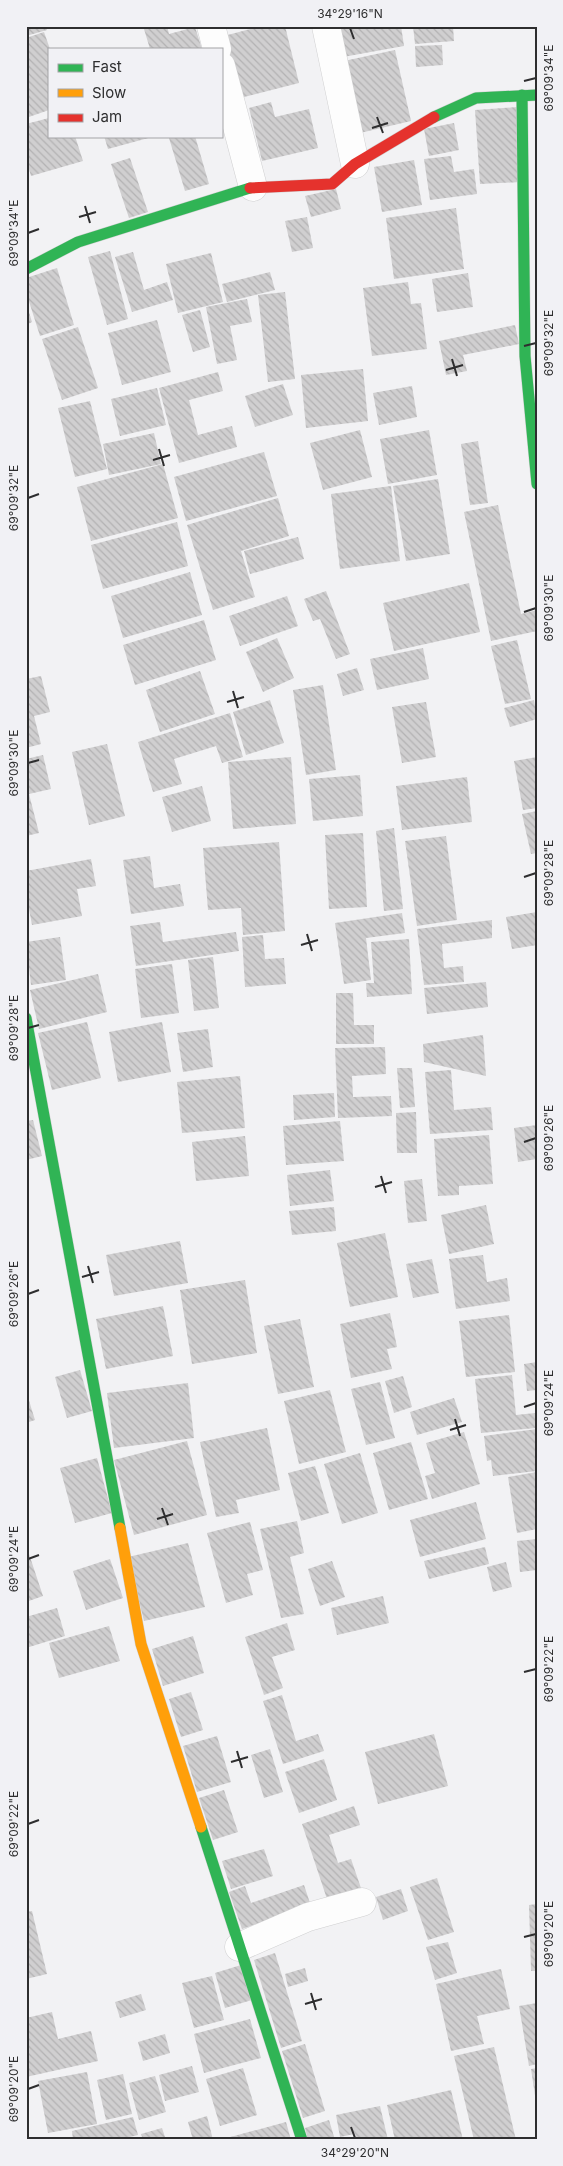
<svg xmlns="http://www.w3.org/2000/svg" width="563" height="2166" font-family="Inter,sans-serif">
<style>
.building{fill:url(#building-back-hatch)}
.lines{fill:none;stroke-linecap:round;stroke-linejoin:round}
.street-casing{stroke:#d0d0d1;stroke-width:29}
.fast-casing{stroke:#d0d0d1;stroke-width:12}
.slow-casing{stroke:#d0d0d1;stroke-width:12}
.jam-casing{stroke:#d0d0d1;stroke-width:12}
.street{stroke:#fdfdfd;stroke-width:28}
.fast{stroke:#30b455;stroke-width:11}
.slow{stroke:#ff9f0a;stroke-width:11}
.jam{stroke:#e5322d;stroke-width:11}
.ticks{fill:none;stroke:#2e2e2f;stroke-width:2}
.neatline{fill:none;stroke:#2e2e2f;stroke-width:2}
.ticks-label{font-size:12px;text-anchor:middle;fill:#2e2e2f}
</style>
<defs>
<pattern id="building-back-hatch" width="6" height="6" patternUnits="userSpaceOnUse" patternTransform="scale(1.25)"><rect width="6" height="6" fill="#d0cfd0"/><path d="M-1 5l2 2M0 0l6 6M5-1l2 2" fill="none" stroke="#b3b2b3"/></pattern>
</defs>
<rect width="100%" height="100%" fill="#f2f2f4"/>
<g class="building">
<polygon points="26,26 46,26 47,30 26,36"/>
<polygon points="152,26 167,26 169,34 195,27 202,49 150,49 144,29"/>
<polygon points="262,26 285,26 299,83 236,99 220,37"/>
<polygon points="337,26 401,26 404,46 343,57"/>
<polygon points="413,26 453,26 454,41 415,44"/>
<polygon points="44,32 50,49 49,110 26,118 26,38"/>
<polygon points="442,45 443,65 416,67 415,46"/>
<polygon points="395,50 411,121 360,133 344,61"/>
<polygon points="271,102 275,117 309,109 318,148 262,161 249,108"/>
<polygon points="517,107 521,182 480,184 475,110"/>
<polygon points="49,118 49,136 75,136 83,161 31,176 26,159 26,124"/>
<polygon points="454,123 459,150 429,156 424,129"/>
<polygon points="104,136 152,136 152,137 108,149"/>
<polygon points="174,136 195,136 209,184 185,191 169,138"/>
<polygon points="451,156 454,172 474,169 477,194 430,200 424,159"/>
<polygon points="130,158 148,212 129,218 111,164"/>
<polygon points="414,160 422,205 382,212 374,167"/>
<polygon points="336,189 341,209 311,217 305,196"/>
<polygon points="456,208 464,269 394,279 386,218"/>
<polygon points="307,217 313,248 292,252 285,221"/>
<polygon points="110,251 128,319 107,325 88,257"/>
<polygon points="133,252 144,290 167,282 173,300 132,312 115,257"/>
<polygon points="211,253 223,302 178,313 166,264"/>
<polygon points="57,268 74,325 40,336 26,292 26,278"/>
<polygon points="270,272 275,290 227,302 222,284"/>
<polygon points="468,273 473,307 437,312 432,279"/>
<polygon points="408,282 411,304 421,303 427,349 372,356 363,288"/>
<polygon points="285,292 295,379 268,382 258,295"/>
<polygon points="247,299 252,322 230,326 237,360 217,364 206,307"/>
<polygon points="26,303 32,322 26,325"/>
<polygon points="200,310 210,347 193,352 182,315"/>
<polygon points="157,320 171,372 122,385 108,333"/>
<polygon points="515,325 519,344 463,355 467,371 446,375 439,341"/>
<polygon points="78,327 98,388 62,400 42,339"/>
<polygon points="363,369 368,421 306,428 301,375"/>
<polygon points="218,372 223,391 189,400 198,435 232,426 237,447 179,463 159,388"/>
<polygon points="283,384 293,415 255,427 245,396"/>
<polygon points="412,386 417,417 379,425 373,393"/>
<polygon points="157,388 166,425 120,436 111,399"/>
<polygon points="90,401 107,469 75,477 58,408"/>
<polygon points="360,430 372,477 323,490 310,443"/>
<polygon points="429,430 437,475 388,484 380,439"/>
<polygon points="154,433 161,464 109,475 103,444"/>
<polygon points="478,441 488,503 470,505 461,444"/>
<polygon points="264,452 277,496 186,521 174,477"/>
<polygon points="163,464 178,518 91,541 77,487"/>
<polygon points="438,479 450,554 406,561 393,486"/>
<polygon points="391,486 400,561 340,569 331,494"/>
<polygon points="278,498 289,536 241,551 255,597 213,610 187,525"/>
<polygon points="498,505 521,614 537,610 537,631 491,641 464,512"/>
<polygon points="177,522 188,566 103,589 91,545"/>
<polygon points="298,537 304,559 250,574 244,551"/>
<polygon points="190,572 202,615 123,638 111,596"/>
<polygon points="469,583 480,632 394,651 383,603"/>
<polygon points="326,591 350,654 336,659 320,619 313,621 304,599"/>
<polygon points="287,596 298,626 240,646 229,616"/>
<polygon points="204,620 216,660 135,685 123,645"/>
<polygon points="277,638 294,678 263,692 246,652"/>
<polygon points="517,640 531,699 505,704 491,646"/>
<polygon points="423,648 429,679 377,690 370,659"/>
<polygon points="357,668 364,690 343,696 337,674"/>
<polygon points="200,671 215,714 160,732 146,690"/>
<polygon points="41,676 50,712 34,716 41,744 26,748 26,679"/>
<polygon points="323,685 336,770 306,775 293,690"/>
<polygon points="270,700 284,743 246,755 233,712"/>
<polygon points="534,700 537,719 510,727 504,708"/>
<polygon points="426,702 436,757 402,763 392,707"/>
<polygon points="230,713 243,757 222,763 216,746 174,759 182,784 153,792 138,742"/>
<polygon points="107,744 125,816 89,825 72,752"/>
<polygon points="43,755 51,789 29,794 39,833 26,836 26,759"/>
<polygon points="291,757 296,824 233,829 228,762"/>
<polygon points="537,757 537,808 523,810 514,761"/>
<polygon points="360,775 363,816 313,821 309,779"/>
<polygon points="467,777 472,822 402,830 396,786"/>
<polygon points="202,786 211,821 172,832 162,797"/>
<polygon points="537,811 537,853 531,854 522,814"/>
<polygon points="394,828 403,909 384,911 376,831"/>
<polygon points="363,833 367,907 329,909 325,835"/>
<polygon points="446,836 457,920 417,926 405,841"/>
<polygon points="279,842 285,931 243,935 241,908 208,910 203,848"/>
<polygon points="150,856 154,888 180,884 184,906 131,914 123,860"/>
<polygon points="91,859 96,886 77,889 82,916 32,925 26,893 26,871"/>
<polygon points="537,912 537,945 512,949 506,917"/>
<polygon points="402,913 405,933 366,938 371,980 344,984 335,923"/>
<polygon points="492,920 492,938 442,944 444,968 463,966 464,982 424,985 417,929"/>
<polygon points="160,922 163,942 236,932 239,951 136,966 130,926"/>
<polygon points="263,935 265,959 284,958 286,984 245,987 242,937"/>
<polygon points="60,937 66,980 31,985 26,942"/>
<polygon points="409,939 412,994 367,997 366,983 374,983 371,942"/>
<polygon points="213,957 219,1008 194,1011 188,960"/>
<polygon points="172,964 179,1013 141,1018 135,969"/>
<polygon points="98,974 107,1012 39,1029 30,990"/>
<polygon points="486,982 488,1007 427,1014 424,988"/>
<polygon points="336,993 353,993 354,1025 374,1025 374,1044 336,1044"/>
<polygon points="87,1022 101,1078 52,1090 38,1033"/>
<polygon points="162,1022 171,1072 118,1082 109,1032"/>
<polygon points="208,1029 213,1067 183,1072 177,1033"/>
<polygon points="483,1035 486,1076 424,1062 423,1044"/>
<polygon points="385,1047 386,1074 352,1076 353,1097 391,1096 392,1116 338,1118 335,1048"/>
<polygon points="397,1068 412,1068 415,1107 400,1108"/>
<polygon points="451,1070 454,1110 491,1107 493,1130 430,1134 425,1072"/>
<polygon points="240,1076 245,1128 182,1133 177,1082"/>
<polygon points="334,1093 335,1117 294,1120 293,1095"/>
<polygon points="416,1112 417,1153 397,1153 396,1113"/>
<polygon points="33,1120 42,1156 26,1160 26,1121"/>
<polygon points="340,1121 344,1161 286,1165 283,1126"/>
<polygon points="537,1125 537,1159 518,1162 514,1128"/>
<polygon points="489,1135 493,1184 459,1186 459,1195 438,1196 434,1139"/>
<polygon points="245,1136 249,1176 196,1181 192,1142"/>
<polygon points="330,1170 334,1201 290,1206 287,1175"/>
<polygon points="422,1179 427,1221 408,1223 404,1181"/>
<polygon points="486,1205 494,1244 449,1254 441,1215"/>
<polygon points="334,1207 336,1231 292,1235 289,1211"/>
<polygon points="385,1233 398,1297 350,1307 337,1243"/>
<polygon points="180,1241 188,1283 114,1296 106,1255"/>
<polygon points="483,1255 487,1282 507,1278 510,1301 456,1309 449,1259"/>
<polygon points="432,1259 439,1293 413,1298 406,1264"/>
<polygon points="245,1280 257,1353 192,1364 180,1290"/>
<polygon points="163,1306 173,1356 106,1369 96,1319"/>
<polygon points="390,1313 397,1347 387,1349 392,1369 351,1378 340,1324"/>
<polygon points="509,1315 515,1372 466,1377 459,1321"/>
<polygon points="300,1319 314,1387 278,1394 264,1326"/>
<polygon points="537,1362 537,1390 527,1391 524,1364"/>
<polygon points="80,1370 92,1411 67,1418 55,1377"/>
<polygon points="512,1375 516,1415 535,1413 536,1428 481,1433 475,1379"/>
<polygon points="403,1376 412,1407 394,1413 385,1381"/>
<polygon points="380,1382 395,1438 366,1445 351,1389"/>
<polygon points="188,1383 194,1438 114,1448 107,1393"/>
<polygon points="330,1390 346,1452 299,1464 284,1401"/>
<polygon points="26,1391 35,1420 26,1423"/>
<polygon points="454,1398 462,1422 417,1435 410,1412"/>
<polygon points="267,1428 280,1490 236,1500 239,1513 216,1517 200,1442"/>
<polygon points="537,1429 537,1471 493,1476 491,1460 487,1461 484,1436"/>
<polygon points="464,1432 480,1484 432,1499 425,1476 435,1473 426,1443"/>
<polygon points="187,1441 207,1515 134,1535 114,1460"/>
<polygon points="411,1442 428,1499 389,1510 373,1453"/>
<polygon points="360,1453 378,1513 342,1524 324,1464"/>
<polygon points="97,1458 112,1513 75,1523 60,1468"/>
<polygon points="315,1466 329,1513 301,1521 288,1473"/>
<polygon points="537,1472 537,1529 517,1533 508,1477"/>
<polygon points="476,1502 486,1539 420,1557 410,1520"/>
<polygon points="297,1521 304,1553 290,1557 304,1614 281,1618 260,1529"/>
<polygon points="250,1522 263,1570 247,1574 253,1595 226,1603 207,1533"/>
<polygon points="537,1539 537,1570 520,1572 517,1541"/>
<polygon points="188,1543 205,1607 144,1621 128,1557"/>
<polygon points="26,1545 43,1596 26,1602"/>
<polygon points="485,1547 489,1564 429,1579 424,1561"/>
<polygon points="110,1559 123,1598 86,1610 73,1571"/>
<polygon points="332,1561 345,1597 320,1606 308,1569"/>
<polygon points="506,1562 512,1587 493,1592 487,1567"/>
<polygon points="383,1596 389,1623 337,1635 331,1608"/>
<polygon points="57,1608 65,1636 26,1648 26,1617"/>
<polygon points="287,1623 295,1650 272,1657 283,1688 264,1695 245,1637"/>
<polygon points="109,1626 120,1661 59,1678 49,1643"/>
<polygon points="193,1636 204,1673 163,1686 152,1649"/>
<polygon points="191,1692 203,1730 181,1737 169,1699"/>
<polygon points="282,1695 296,1741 318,1734 324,1751 283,1764 263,1701"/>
<polygon points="434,1734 448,1786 378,1804 365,1752"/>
<polygon points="217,1736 231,1782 197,1792 183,1746"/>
<polygon points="270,1749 283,1792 264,1798 251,1755"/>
<polygon points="324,1759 337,1800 299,1813 285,1772"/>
<polygon points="224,1790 238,1832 213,1840 199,1798"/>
<polygon points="354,1806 360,1825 329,1835 338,1863 351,1859 362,1891 328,1902 302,1824"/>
<polygon points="264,1849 273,1876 231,1889 222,1861"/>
<polygon points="437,1878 454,1932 428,1940 410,1887"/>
<polygon points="304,1885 311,1906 242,1929 229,1892 245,1886 251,1903"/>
<polygon points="401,1889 408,1911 383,1920 376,1897"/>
<polygon points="537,1904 537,1971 531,1971 529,1905"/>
<polygon points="32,1911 47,1974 26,1979 26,1912"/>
<polygon points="448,1942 457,1973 435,1980 426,1947"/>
<polygon points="275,1953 302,2041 281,2048 254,1960"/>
<polygon points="241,1965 252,2000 225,2008 215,1973"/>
<polygon points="305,1968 308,1981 288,1987 285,1974"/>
<polygon points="501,1969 510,2009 477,2016 484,2044 451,2051 436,1984"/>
<polygon points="212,1976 224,2020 194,2028 182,1983"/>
<polygon points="141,1994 146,2010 120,2018 115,2002"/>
<polygon points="537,2003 537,2064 529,2066 519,2006"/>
<polygon points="52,2012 58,2039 91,2031 98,2061 26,2077 26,2018"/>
<polygon points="250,2019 261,2058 204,2073 194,2034"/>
<polygon points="165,2034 170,2053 143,2061 138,2042"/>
<polygon points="305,2044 325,2111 303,2118 282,2051"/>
<polygon points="494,2047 516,2140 474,2140 454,2056"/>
<polygon points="192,2066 199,2092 165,2101 159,2075"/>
<polygon points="243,2068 257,2115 220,2126 206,2079"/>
<polygon points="537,2068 537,2102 536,2102 531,2069"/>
<polygon points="87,2072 97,2124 48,2133 38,2081"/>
<polygon points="123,2074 132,2114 106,2120 97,2080"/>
<polygon points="155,2076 166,2112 139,2120 129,2083"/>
<polygon points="451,2090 463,2140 395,2140 387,2105"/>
<polygon points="380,2106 388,2140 355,2140 354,2134 340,2137 336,2115"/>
<polygon points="207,2116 213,2140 193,2140 188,2122"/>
<polygon points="133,2117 138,2135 117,2140 73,2140 72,2131"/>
<polygon points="329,2120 335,2140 308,2140 305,2128"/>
<polygon points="286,2122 291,2140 223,2140 223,2139"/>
<polygon points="162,2128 166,2140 143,2140 141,2134"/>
</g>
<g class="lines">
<defs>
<g id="street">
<polyline points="211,26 217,49"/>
<polyline points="326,26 355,164"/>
<polyline points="221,66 253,187"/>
<polyline points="239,1947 308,1917 362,1902"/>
</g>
<g id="fast">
<polyline points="522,95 525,356 537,484"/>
<polyline points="434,117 476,98 537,95"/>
<polyline points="26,269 78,242 250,188"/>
<polyline points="26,1018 120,1528"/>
<polyline points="201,1827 302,2140"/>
</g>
<polyline id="slow" points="120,1528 141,1644 201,1827"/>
<polyline id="jam" points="250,188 332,184 355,164 434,117"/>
</defs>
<use href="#street" class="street-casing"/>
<use href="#fast" class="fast-casing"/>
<use href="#slow" class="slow-casing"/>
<use href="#jam" class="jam-casing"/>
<use href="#street" class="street"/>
<use href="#fast" class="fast"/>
<use href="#slow" class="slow"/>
<use href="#jam" class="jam"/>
</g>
<path class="ticks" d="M350,28L354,39M524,81L536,78M377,117L383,133M372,128L388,123M85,206L90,223M79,217L96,212M28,233L39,229M524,346L536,343M452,359L457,376M446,370L463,365M159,449L164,466M153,460L170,455M28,498L39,494M524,612L536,608M233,691L238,708M227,702L244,697M28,763L39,760M524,877L536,873M307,934L312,951M301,945L318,940M28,1028L39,1025M524,1142L536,1138M381,1176L386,1193M375,1187L392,1182M88,1266L93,1283M82,1277L99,1272M28,1294L39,1290M524,1407L536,1403M455,1419L460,1436M450,1430L466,1425M162,1508L168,1525M157,1519L173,1514M28,1559L39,1555M524,1672L536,1669M237,1751L242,1768M231,1762L248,1757M28,1824L39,1820M524,1937L536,1934M311,1993L316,2010M305,2004L322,1999M28,2089L39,2085M351,2127L355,2138"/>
<rect width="563" height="2166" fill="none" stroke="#f1f1f5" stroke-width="55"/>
<rect x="48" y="48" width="175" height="90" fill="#f1f1f5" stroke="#a3a3a6"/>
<rect x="58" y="64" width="25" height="8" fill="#30b455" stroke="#a3a3a6"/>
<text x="92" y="72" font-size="15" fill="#2e2e2f">Fast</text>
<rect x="58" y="89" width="25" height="8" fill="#ff9f0a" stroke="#a3a3a6"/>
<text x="92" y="98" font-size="15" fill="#2e2e2f">Slow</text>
<rect x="58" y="114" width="25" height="8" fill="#e5322d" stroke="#a3a3a6"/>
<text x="92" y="122" font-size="15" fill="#2e2e2f">Jam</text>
<rect x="28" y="28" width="508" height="2110" class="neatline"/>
<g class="ticks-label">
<text x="350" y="18">34°29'16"N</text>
<text transform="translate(549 78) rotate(-90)" y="4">69°09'34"E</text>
<text transform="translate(14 233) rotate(-90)" y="4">69°09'34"E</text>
<text transform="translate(549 343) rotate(-90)" y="4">69°09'32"E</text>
<text transform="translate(14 498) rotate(-90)" y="4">69°09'32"E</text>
<text transform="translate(549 608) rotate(-90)" y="4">69°09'30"E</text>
<text transform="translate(14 763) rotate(-90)" y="4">69°09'30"E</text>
<text transform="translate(549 873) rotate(-90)" y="4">69°09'28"E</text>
<text transform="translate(14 1028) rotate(-90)" y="4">69°09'28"E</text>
<text transform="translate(549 1138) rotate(-90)" y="4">69°09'26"E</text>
<text transform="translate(14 1294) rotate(-90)" y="4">69°09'26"E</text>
<text transform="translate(549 1403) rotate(-90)" y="4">69°09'24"E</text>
<text transform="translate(14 1559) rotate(-90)" y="4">69°09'24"E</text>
<text transform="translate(549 1669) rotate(-90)" y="4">69°09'22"E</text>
<text transform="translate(14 1824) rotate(-90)" y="4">69°09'22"E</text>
<text transform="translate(549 1934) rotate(-90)" y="4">69°09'20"E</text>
<text transform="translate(14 2089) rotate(-90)" y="4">69°09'20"E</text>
<text x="355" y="2157">34°29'20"N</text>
</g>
</svg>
